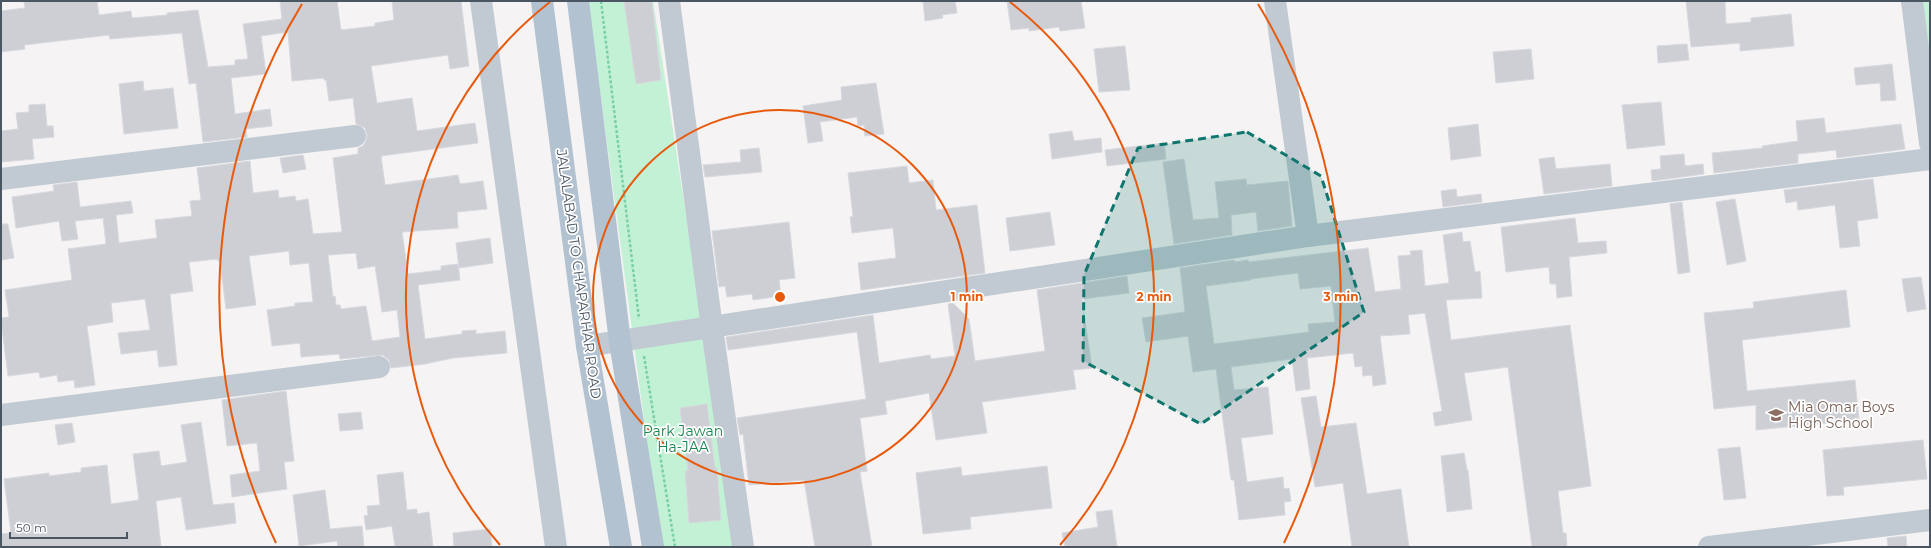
<svg xmlns="http://www.w3.org/2000/svg" width="1931" height="548" font-family="Montserrat,sans-serif">
<style>
.green{fill:#c3f1d5}
.building{fill:#cdcfd5;stroke:#d7d9de;fill-rule:evenodd}
.lines{fill:none;stroke-linecap:round;stroke-linejoin:round}
.path{stroke:#7ad0a6;stroke-width:2.5;stroke-dasharray:3 2;stroke-linecap:butt}
.minor{stroke:#c1cad2;stroke-width:22}
.major{stroke:#b3c2d1;stroke-width:22}
.marked{fill:#0f766e;fill-opacity:0.2;stroke:#0f766e;stroke-width:3;stroke-dasharray:8 5;stroke-linejoin:round}
.ring{fill:none;stroke:#e8590c;stroke-width:2}
.labels{text-anchor:middle;dominant-baseline:central;stroke-width:3.5;stroke-linejoin:round;paint-order:stroke}
.street-label{font-size:14px;fill:#4a5661;stroke:#fff}
.education-label{font-size:14px;fill:#785e54;stroke:#fff;text-anchor:start}
.park-label{font-size:14px;fill:#17864f;stroke:#fff}
.centre{fill:#e8590c;stroke:#fff;stroke-width:2}
.ring-label{font-size:12px;text-anchor:middle;font-weight:bold;fill:#e8590c;stroke:#fff;stroke-width:3.5;stroke-linejoin:round;paint-order:stroke}
</style>
<rect width="100%" height="100%" fill="#f5f3f3"/>
<g class="green">
<polygon points="588,1 653,1 720,435 734,547 661,547"/>
<polygon points="1919,1 1930,1 1930,82"/>
</g>
<g class="building">
<path d="M24,1H97L99,15L131,11L132,18L167,15V13L198,10L208,67L235,65V60L248,59L243,24L282,19L280,1H337L341,30L375,26V23L394,20L392,1H461L469,66L450,69L448,55L371,66L377,103L412,98L417,131L475,123L478,143L381,156L385,185L458,175L460,184L483,181L487,209L457,212L458,228L402,232L408,274L441,270V266L458,264L460,280L418,285L425,339L462,334V331L476,330V334L505,331L507,353L453,358L425,364L391,368L389,360L383,355L340,359L339,354L301,357L300,343L272,346L267,310L295,306V303L313,302L309,263L290,265L289,251L249,256L256,305L226,309L220,261H218L217,259L189,262L193,291L170,294L177,365L159,367L157,350L121,354L118,333L150,330L145,299L111,303L113,322L87,326L95,385L75,388L74,380L58,382L57,375L40,378L39,372L8,376L1,320V318L9,317L5,290L72,280L68,249L106,244L103,218L75,221L78,239L62,241L59,221L16,228L12,197L54,191L53,185L77,182L80,207L131,201L133,213L116,215L119,243L157,238L155,220L192,216L190,201L201,200L197,168L250,161L253,193L278,190L279,198L295,196L296,201L308,199L313,234L342,232L333,158L358,154V148L363,146L366,141L367,135L365,128L356,124L353,98L329,101L326,80H324V78L292,81L288,32L261,36L266,74L231,78L235,114L270,109L272,126L246,129L247,137L203,142L196,83L189,84L182,33L110,39L109,35L24,45L25,49L1,52V11L25,8ZM356,253L358,269L375,266L382,312L397,310L400,337L372,341L366,306L341,309L340,305H336L335,296L333,297L328,255Z"/>
<polygon points="624,1 652,1 661,80 636,84"/>
<polygon points="923,1 955,1 957,13 942,15 943,18 925,21"/>
<polygon points="1007,1 1081,1 1085,28 1060,31 1059,27 1029,31 1029,28 1011,30"/>
<polygon points="1686,1 1725,1 1726,24 1751,22 1751,18 1791,14 1794,46 1740,51 1740,43 1691,47"/>
<polygon points="1687,44 1689,60 1658,63 1657,46"/>
<polygon points="1125,46 1130,90 1099,92 1094,49"/>
<polygon points="1531,49 1534,79 1496,83 1493,52"/>
<polygon points="1892,64 1896,100 1881,101 1880,83 1856,85 1854,68"/>
<polygon points="143,81 144,91 173,88 178,128 124,134 119,84"/>
<polygon points="876,83 884,134 865,136 864,125 858,126 857,117 820,122 823,141 808,143 803,106 842,100 841,87"/>
<polygon points="1661,102 1665,145 1627,149 1622,105"/>
<polygon points="45,104 47,126 53,126 54,137 32,139 34,159 1,162 1,131 18,129 16,113 29,112 29,105"/>
<polygon points="1824,118 1826,133 1901,124 1905,149 1837,158 1836,150 1798,154 1798,163 1714,173 1712,153 1763,148 1762,146 1798,141 1796,121"/>
<polygon points="1478,124 1481,156 1451,160 1448,128"/>
<polygon points="1072,131 1074,141 1101,138 1102,152 1052,159 1049,134"/>
<polygon points="1164,143 1166,159 1107,166 1105,150"/>
<polygon points="759,148 762,172 705,177 703,165 741,162 740,150"/>
<polygon points="1684,154 1685,166 1703,164 1704,174 1652,181 1651,170 1661,169 1660,156"/>
<polygon points="303,155 306,169 283,173 280,158"/>
<polygon points="1554,157 1556,169 1610,164 1612,186 1544,194 1539,159"/>
<polygon points="1184,159 1193,220 1219,218 1215,182 1246,179 1247,185 1288,181 1292,226 1258,231 1256,212 1231,215 1232,235 1174,244 1163,162"/>
<polygon points="907,166 909,183 933,180 936,210 977,205 985,273 861,290 858,263 896,258 893,228 852,233 850,217 853,216 848,173"/>
<polygon points="1873,179 1878,218 1857,221 1860,246 1840,248 1835,205 1798,210 1797,201 1786,203 1784,190"/>
<polygon points="1456,189 1457,197 1481,194 1482,202 1443,207 1441,191"/>
<polygon points="1735,199 1746,261 1727,265 1716,202"/>
<polygon points="1682,202 1690,272 1678,274 1670,204"/>
<polygon points="1050,212 1055,245 1010,251 1006,218"/>
<polygon points="1575,218 1578,243 1606,241 1607,253 1569,257 1572,296 1557,298 1556,284 1550,284 1549,267 1506,272 1501,227"/>
<polygon points="789,222 795,278 779,280 781,296 753,300 752,294 727,297 725,286 719,287 712,231"/>
<polygon points="1,224 8,224 14,258 1,260"/>
<path d="M1462,232L1463,242L1470,241L1475,272L1480,271L1482,298L1446,300L1451,340L1570,325L1591,486L1558,491L1563,533H1566L1567,547H1532L1508,367L1464,373L1472,420L1435,426L1433,413L1442,411L1425,313L1408,315L1410,334L1380,336L1386,384L1373,386L1372,375L1363,376L1362,366L1355,367L1353,353L1307,358L1310,389L1296,391L1292,359L1231,367L1234,390L1268,387L1273,434L1241,438L1247,482L1283,477L1284,489L1289,488L1291,501L1284,502L1285,515L1239,520L1234,480H1231L1216,369L1193,372L1188,336L1146,342L1142,318L1185,312L1180,268L1234,260L1235,262L1248,260L1249,262L1368,248L1375,292L1401,289L1398,256L1411,255L1410,251L1422,250L1425,286L1449,283L1443,235ZM1298,273L1300,289L1331,286L1335,322L1308,324L1309,332L1214,344L1206,286L1251,280V279Z"/>
<polygon points="490,238 493,263 459,268 456,243"/>
<polygon points="1127,276 1129,293 1082,299 1092,368 1073,370 1076,389 982,402 987,433 936,440 929,393 885,401 887,414 860,418 867,471 860,472 872,547 815,547 804,480 749,485 743,434 740,435 737,418 866,399 857,332 728,350 726,337 873,315 879,363 930,355 931,359 955,356 948,304 953,303 969,319 975,361 1045,351 1037,290"/>
<polygon points="1921,277 1926,309 1907,312 1902,279"/>
<polygon points="1846,290 1850,327 1742,340 1747,391 1855,380 1859,420 1756,430 1756,405 1714,409 1704,313 1754,308 1753,302"/>
<polygon points="286,391 294,461 284,462 287,489 232,497 230,475 260,471 257,443 227,446 222,400"/>
<polygon points="1316,396 1321,427 1356,423 1367,494 1401,489 1409,547 1352,547 1343,483 1315,487 1301,398"/>
<polygon points="707,404 715,468 717,468 721,520 689,523 685,471 688,471 680,408"/>
<polygon points="361,412 363,429 340,431 338,414"/>
<polygon points="201,422 213,505 234,503 236,523 186,530 181,497 156,501 161,547 1,547 1,534 11,533 4,479 49,473 49,476 81,472 81,468 107,465 111,504 139,500 133,454 159,451 161,466 187,462 181,425"/>
<polygon points="72,423 75,442 58,445 55,425"/>
<polygon points="1923,440 1927,479 1843,487 1844,495 1827,496 1823,450"/>
<polygon points="1740,447 1746,498 1724,500 1718,449"/>
<polygon points="1464,453 1467,470 1468,470 1472,509 1447,512 1441,456"/>
<polygon points="1047,466 1052,508 970,517 971,529 923,534 916,473 961,467 962,476"/>
<polygon points="403,472 407,510 417,509 417,514 429,512 433,547 395,547 392,526 366,530 364,516 368,515 367,506 380,505 377,475"/>
<polygon points="325,490 330,529 362,526 364,547 338,547 337,541 299,546 293,495"/>
<polygon points="1112,510 1117,547 1065,547 1062,533 1098,527 1096,512"/>
<polygon points="490,529 492,547 454,547 453,533"/>
<polygon points="1906,536 1907,547 1888,547 1887,538"/>
</g>
<g class="lines">
<g class="path">
<polyline points="601,1 639,319"/>
<polyline points="644,356 675,547"/>
</g>
<g class="minor">
<polyline points="481,1 556,547"/>
<polyline points="669,1 712,328 743,547"/>
<polyline points="1912,1 1930,143"/>
<polyline points="1,179 355,136"/>
<polyline points="1308,236 1930,159"/>
<polyline points="587,346 1308,236 1275,1"/>
<polyline points="1,415 379,367"/>
<polyline points="1709,547 1930,520"/>
</g>
<g class="major">
<polyline points="542,1 587,346 621,547"/>
<polyline points="578,1 620,342 653,547"/>
</g>
</g>
<path class="marked" d="M1247,132L1321,176L1364,312L1201,424L1083,361L1084,275L1138,148Z"/>
<g class="ring">
<circle cx="780" cy="297" r="187"/>
<path d="M500 545A374 374 0 0 1 550 2M1010 2A374 374 0 0 1 1060 545"/>
<path d="M276 543A561 561 0 0 1 302 4M1258 4A561 561 0 0 1 1284 543"/>
</g>
<defs>
<symbol id="school-bare" viewBox="-9 -9 18 18"><path d="M0-5L7-2L0 1L-7-2ZM-4 1L0 2.5L4 1V4Q0 6-4 4Z" fill="#8d6e63" stroke="#fff" stroke-width="2.5" paint-order="stroke"/></symbol>
</defs>
<g fill-rule="evenodd">
<use href="#school-bare" x="1765" y="404" width="22" height="22"/>
</g>
<g class="labels">
<g class="street-label">
<text transform="translate(579 274) rotate(82)">JALALABAD TO CHAPARHAR ROAD</text>
</g>
<g class="education-label">
<text x="1788" y="407">Mia Omar Boys<tspan x="1788" dy="16">High School</tspan></text>
</g>
<g class="park-label">
<text x="683" y="431">Park Jawan<tspan x="683" dy="16">Ha-JAA</tspan></text>
</g>
</g>
<circle cx="780" cy="297" r="6" class="centre"/>
<g class="ring-label">
<text x="967" y="301">1 min</text>
<text x="1154" y="301">2 min</text>
<text x="1341" y="301">3 min</text>
</g>
<rect width="1931" height="548" fill="none" stroke="#4a5661" stroke-width="4"/>
<path d="M10 532v6h117v-6" fill="none" stroke="#4a5661" stroke-width="2"/>
<text x="16" y="532" font-size="12" fill="#4a5661" stroke="#ffffff" stroke-width="3" paint-order="stroke">50 m</text>
</svg>
